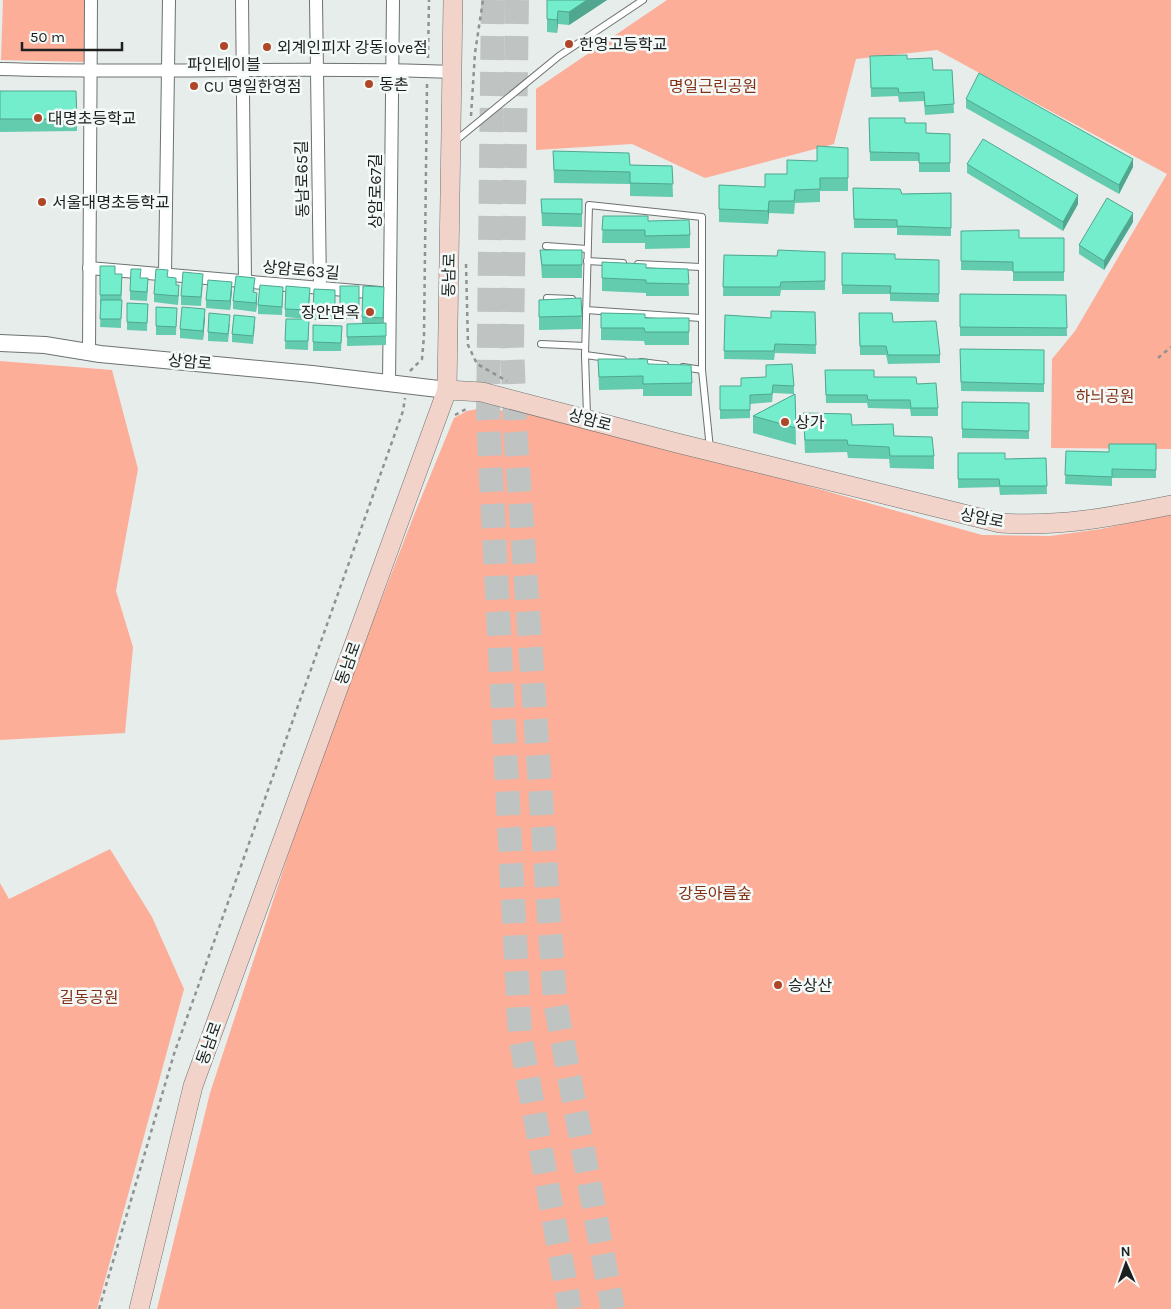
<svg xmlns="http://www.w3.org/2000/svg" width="1171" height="1309" font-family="Karla,'Noto Sans KR',sans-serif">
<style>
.green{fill:#fcae98}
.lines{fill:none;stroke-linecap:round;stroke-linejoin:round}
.motorway-tunnel{stroke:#bfc4c2;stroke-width:24;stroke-dasharray:24 12;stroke-linecap:butt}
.service-casing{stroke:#6d7271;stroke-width:8}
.minor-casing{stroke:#6d7271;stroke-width:14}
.tertiary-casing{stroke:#6d7271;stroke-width:18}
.secondary-casing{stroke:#6d7271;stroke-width:20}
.path{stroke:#8e9291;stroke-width:2.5;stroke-dasharray:4 4;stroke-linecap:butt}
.service{stroke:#fff;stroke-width:6}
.minor{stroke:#fff;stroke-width:12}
.tertiary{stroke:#fff;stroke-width:16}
.secondary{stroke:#f2d3ca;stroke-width:19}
.wall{fill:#63ccaf}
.shaded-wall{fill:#50a68f}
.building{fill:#73edcc;stroke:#50a68f}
.poi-dot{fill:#af4627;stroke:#f4faf8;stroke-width:2}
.labels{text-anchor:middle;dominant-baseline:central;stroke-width:5;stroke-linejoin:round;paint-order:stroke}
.poi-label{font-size:16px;fill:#1e2020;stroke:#f4faf8;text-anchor:start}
.park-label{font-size:16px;fill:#833017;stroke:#f4faf8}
.street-label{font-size:16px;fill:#1e2020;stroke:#f4faf8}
</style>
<rect width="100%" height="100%" fill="#e7edeb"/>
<g class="green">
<polygon points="3,0 84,0 86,62 1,60"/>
<polygon points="667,0 1171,0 1171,449 1051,448 1052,359 1075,331 1167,174 937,50 856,59 834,144 705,178 632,144 536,150 536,89"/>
<polygon points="0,361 112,370 138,469 116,591 133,647 125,733 0,740"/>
<polygon points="482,408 537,415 677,449 982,535 1050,536 1101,529 1171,514 1171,1309 157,1309 210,1093 289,852 338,712 414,515 454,418 467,411"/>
<polygon points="110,849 152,917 184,989 97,1309 0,1309 0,883 9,899"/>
</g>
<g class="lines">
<g class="motorway-tunnel">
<polyline points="493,0 488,419 520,1035 570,1309"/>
<polyline points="517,0 512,343 515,426 555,1001 613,1309"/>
</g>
<defs>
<g id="service">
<polyline points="454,142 559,56 643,0"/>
<polyline points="546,246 587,249"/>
<polyline points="587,261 623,263"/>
<polyline points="638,264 701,267"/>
<polyline points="547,298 572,299"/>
<polyline points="586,310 701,318"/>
<polyline points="541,344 585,346"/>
<polyline points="585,355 587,415"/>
<polyline points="623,360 585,355 589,205 702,217 702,370 710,449"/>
<polyline points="641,362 665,365"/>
<polyline points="683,367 702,370"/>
</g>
<g id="minor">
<polyline points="242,0 245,281"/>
<polyline points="316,0 320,288"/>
<path d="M0,69C151,74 302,66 453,72"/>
<polyline points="89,268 380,293"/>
<polyline points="165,274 169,0"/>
<polyline points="89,353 91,0"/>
<polyline points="389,383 393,0"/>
</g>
<polyline id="tertiary" points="0,343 45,345 100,354 312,374 447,390"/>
<g id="secondary">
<path d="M447,390L482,392L677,443L1000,523C1061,527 1111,517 1171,505"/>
<polyline points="139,1309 193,1086 447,390 453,0"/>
</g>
</defs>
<use href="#service" class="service-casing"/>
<use href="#minor" class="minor-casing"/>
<use href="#tertiary" class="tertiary-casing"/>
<use href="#secondary" class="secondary-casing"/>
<g class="path">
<polyline points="428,58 429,0"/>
<polyline points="471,116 475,53 483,0"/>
<polyline points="466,264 468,345 477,364 507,381"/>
<polyline points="1158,358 1171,347"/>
<polyline points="410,371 422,359 424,336 427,84"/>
<polyline points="455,415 468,408"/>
<polyline points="99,1309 174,1054 403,411 405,398"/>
</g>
<use href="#service" class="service"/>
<use href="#minor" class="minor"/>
<use href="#tertiary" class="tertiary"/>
<use href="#secondary" class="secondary"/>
</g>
<g class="wall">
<polygon points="547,0 607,0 569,25 558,24 557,33 547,32"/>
<polygon points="870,56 907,59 933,70 952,70 954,113 925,115 924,101 899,102 898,96 871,97"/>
<polygon points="0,91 77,119 77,131 0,132"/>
<polygon points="966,99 1133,167 1119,194 966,108"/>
<polygon points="869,118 905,123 926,133 950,134 950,172 919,172 919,161 870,161"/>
<polygon points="848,148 848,191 820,191 820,202 795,203 794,214 769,213 768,224 719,222 719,185 765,187 787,174 817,161"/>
<polygon points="553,151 630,165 672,166 673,197 630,196 630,184 554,183"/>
<polygon points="967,164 1078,204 1063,231 967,173"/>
<polygon points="853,188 902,194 951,193 951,236 897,235 897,228 854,228"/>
<polygon points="541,199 582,199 582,227 542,226"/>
<polygon points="603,216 648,221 690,235 690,248 645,249 645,243 602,243"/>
<polygon points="1133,222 1104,270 1079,254 1079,245"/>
<polygon points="961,231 1019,238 1064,238 1064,281 1013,281 1013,271 961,270"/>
<polygon points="540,250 582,250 582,278 542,278"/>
<polygon points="825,252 825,290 781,290 780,296 723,296 724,255 777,256"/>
<polygon points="842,253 895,259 939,260 939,302 890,301 890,294 842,294"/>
<polygon points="602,262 646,268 688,269 689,296 646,296 646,293 602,291"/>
<polygon points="115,274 122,274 121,328 100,327 101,304 100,304 100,295"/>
<polygon points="203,282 201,306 181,305 181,296"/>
<polygon points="176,285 179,294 178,305 154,302 154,294"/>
<polygon points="340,286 359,286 359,318 340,319"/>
<polygon points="148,287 147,301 130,300 130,291"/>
<polygon points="255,287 254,292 257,301 256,312 233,309 233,301"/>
<polygon points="314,289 335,290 335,320 313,320"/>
<polygon points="232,290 230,310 206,308 206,300"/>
<polygon points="960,294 1066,295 1067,336 960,336"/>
<polygon points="283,296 282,315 258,314 258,305"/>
<polygon points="384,296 383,323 386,323 386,345 347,346 347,324 362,324 362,317"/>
<polygon points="310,297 308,319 285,317 285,309"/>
<polygon points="581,298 582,329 539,330 539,300"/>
<polygon points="127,303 148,304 147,331 127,330"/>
<polygon points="156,307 177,308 176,335 156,335"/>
<polygon points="815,312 816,354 775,353 774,360 724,359 725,315 771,318"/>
<polygon points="601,313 645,318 689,318 689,345 645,345 644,341 601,340"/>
<polygon points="859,313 893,322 940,355 940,363 888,364 886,355 860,355"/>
<polygon points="205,318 203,340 180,338 180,329"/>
<polygon points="286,319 309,319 308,350 285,349"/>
<polygon points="230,324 228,342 208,341 208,332"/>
<polygon points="255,325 253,344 232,342 232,334"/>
<polygon points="313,325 342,326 341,351 313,351"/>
<polygon points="960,349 1044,350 1044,392 961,391"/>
<polygon points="598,359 648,364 692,383 692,396 643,396 643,389 599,390"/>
<polygon points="825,370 917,384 938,408 938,416 911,416 910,409 868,408 867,403 826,403"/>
<polygon points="766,377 794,386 794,394 773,393 772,402 750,404 750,418 720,419 720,386 741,386"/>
<polygon points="795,394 796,445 753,433 753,416"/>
<polygon points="962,402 1029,403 1029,439 962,438"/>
<polygon points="803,413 894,436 934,456 934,469 890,468 889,459 848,458 847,452 805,453"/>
<polygon points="1156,444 1156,478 1112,478 1112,486 1065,484 1066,451 1109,452"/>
<polygon points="958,453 1005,459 1046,458 1047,494 1000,495 999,487 958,488"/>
</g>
<g class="shaded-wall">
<polygon points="587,0 607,0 569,25 569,12"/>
<polygon points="558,11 558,24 557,33 557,20"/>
<polygon points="1133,159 1133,167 1119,194 1119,185"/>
<polygon points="1078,195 1078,204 1063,231 1063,222"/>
<polygon points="769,201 769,213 768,224 768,211"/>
<polygon points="1133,213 1133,222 1104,270 1104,261"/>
<polygon points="232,282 232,290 230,310 230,301"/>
<polygon points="257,293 257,301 256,312 256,303"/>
<polygon points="205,309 205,318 203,340 203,331"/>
</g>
<g class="building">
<polygon points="547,0 587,0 569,12 558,11 557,20 547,19"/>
<polygon points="907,55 907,59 932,58 933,70 952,70 954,104 925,106 924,92 899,93 898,88 871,88 870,56"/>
<polygon points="979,73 1133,159 1119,185 966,99"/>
<polygon points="0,91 76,91 77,119 0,119"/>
<polygon points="869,118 905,118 905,123 926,123 926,133 950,134 950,163 919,163 919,153 870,152"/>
<polygon points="983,139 1078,195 1063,222 967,164"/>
<polygon points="817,146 848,148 848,178 820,178 820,189 795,190 794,201 769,201 768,211 719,209 719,185 765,187 765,174 787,174 787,160 817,161"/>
<polygon points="553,151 629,153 630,165 672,166 673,184 630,183 630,172 554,170"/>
<polygon points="853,188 900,189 902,194 951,193 951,228 897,226 897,220 854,219"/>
<polygon points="1107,198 1133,213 1104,261 1079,245"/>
<polygon points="541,199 582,199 582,214 542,213"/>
<polygon points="603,216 648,216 648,221 689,220 690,235 645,236 645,230 602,230"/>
<polygon points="1019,230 1019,238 1064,238 1064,272 1013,272 1013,262 961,261 961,231"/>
<polygon points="540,250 582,250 582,265 542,265"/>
<polygon points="778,250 825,252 825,281 781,282 780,287 723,287 724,255 777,256"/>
<polygon points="842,253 895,254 895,259 939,260 939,294 890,293 891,286 842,285"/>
<polygon points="602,262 646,264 646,268 688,269 689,284 646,283 646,280 602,278"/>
<polygon points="100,266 115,266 115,274 122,274 121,295 100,295"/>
<polygon points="131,269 141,269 140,278 148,278 147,292 130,291"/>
<polygon points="156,269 168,270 167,277 176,278 176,285 179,285 178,296 154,294"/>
<polygon points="183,272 203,274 201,297 181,296"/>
<polygon points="236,276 255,278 253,292 257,293 256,303 233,301"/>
<polygon points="208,280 232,282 230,301 206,300"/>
<polygon points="260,285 283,287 282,307 258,305"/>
<polygon points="286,286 310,288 308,310 285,309"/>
<rect x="340" y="286" width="19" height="24"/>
<polygon points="363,286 384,287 383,318 362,317"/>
<polygon points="314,289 335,290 335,312 313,311"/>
<polygon points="960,294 1066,295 1067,328 960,327"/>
<polygon points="581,298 582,316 539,317 539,300"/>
<polygon points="101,300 122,300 121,319 100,319"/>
<polygon points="127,303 148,304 147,323 127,322"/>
<polygon points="156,307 177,308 176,327 156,326"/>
<polygon points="182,307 205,309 203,331 180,329"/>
<polygon points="771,311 815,312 816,345 775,344 774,351 724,351 725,315 771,318"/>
<polygon points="209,313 230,315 228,334 208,332"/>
<polygon points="601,313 645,314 645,318 689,318 689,332 645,332 644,328 601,328"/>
<polygon points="859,313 892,313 893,322 936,321 940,355 888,355 886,346 860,346"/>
<polygon points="234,315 255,317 253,336 232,334"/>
<polygon points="286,319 309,319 308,341 285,341"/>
<polygon points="386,323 386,336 347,337 347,324"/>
<polygon points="313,325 342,326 341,343 313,342"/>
<polygon points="960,349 1044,350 1044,384 961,382"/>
<polygon points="598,359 647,359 648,364 691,365 692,383 643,384 643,376 599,377"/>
<polygon points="792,364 794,386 773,385 772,394 750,395 750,410 720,410 720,386 741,386 741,378 766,377 766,365"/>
<polygon points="825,370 874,370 874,377 916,377 917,384 936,383 938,408 911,408 910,400 868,400 867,395 826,395"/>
<polygon points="795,394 796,428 753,416"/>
<polygon points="962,402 1029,403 1029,431 962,429"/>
<polygon points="803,413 851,414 852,425 893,424 894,436 932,437 934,456 890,456 889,447 848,445 847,440 805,440"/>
<polygon points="1109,444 1156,444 1156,470 1112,469 1112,477 1065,475 1066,451 1109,452"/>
<polygon points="958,453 1005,453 1005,459 1046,458 1047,486 1000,486 999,479 958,479"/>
</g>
<g class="poi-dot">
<circle cx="569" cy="44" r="5"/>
<circle cx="224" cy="46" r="5"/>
<circle cx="267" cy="47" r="5"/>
<circle cx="369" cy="84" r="5"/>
<circle cx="194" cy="86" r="5"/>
<circle cx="38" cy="118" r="5"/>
<circle cx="42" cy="202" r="5"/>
<circle cx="370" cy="312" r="5"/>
<circle cx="785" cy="422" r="5"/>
<circle cx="778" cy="985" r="5"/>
</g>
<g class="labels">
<g class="poi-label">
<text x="579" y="44">한영고등학교</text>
<text x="277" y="47">외계인피자 강동love점</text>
<text x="224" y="64" text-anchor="middle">파인테이블</text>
<text x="379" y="84">동촌</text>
<text x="204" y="86">CU 명일한영점</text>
<text x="48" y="118">대명초등학교</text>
<text x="52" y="202">서울대명초등학교</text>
<text x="360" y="312" text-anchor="end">장안면옥</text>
<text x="795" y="422">상가</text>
<text x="788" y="985">승상산</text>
</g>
<g class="park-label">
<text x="713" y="86">명일근린공원</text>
<text x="1105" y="396">하늬공원</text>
<text x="715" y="893">강동아름숲</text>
<text x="89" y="997">길동공원</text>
</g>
<g class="street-label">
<text transform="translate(302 179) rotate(-91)">동남로65길</text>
<text transform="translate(375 191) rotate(-90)">상암로67길</text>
<text transform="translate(301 270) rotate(5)">상암로63길</text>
<text transform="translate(449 275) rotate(-89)">동남로</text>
<text transform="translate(190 362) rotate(5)">상암로</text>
<text transform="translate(590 420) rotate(15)">상암로</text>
<text transform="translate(982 518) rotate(11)">상암로</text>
<text transform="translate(348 663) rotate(-70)">동남로</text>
<text transform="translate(209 1043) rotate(-70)">동남로</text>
</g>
</g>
<g transform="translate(1126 1264) rotate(358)" stroke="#f4faf8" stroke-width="4" paint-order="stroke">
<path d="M0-4L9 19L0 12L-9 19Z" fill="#1e2020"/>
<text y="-8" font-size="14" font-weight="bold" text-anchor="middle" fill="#1e2020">N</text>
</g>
<path d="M22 42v8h100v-8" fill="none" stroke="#1e2020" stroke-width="2.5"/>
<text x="30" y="42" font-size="15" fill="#1e2020" stroke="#f4faf8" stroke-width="4" paint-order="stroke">50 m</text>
</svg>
